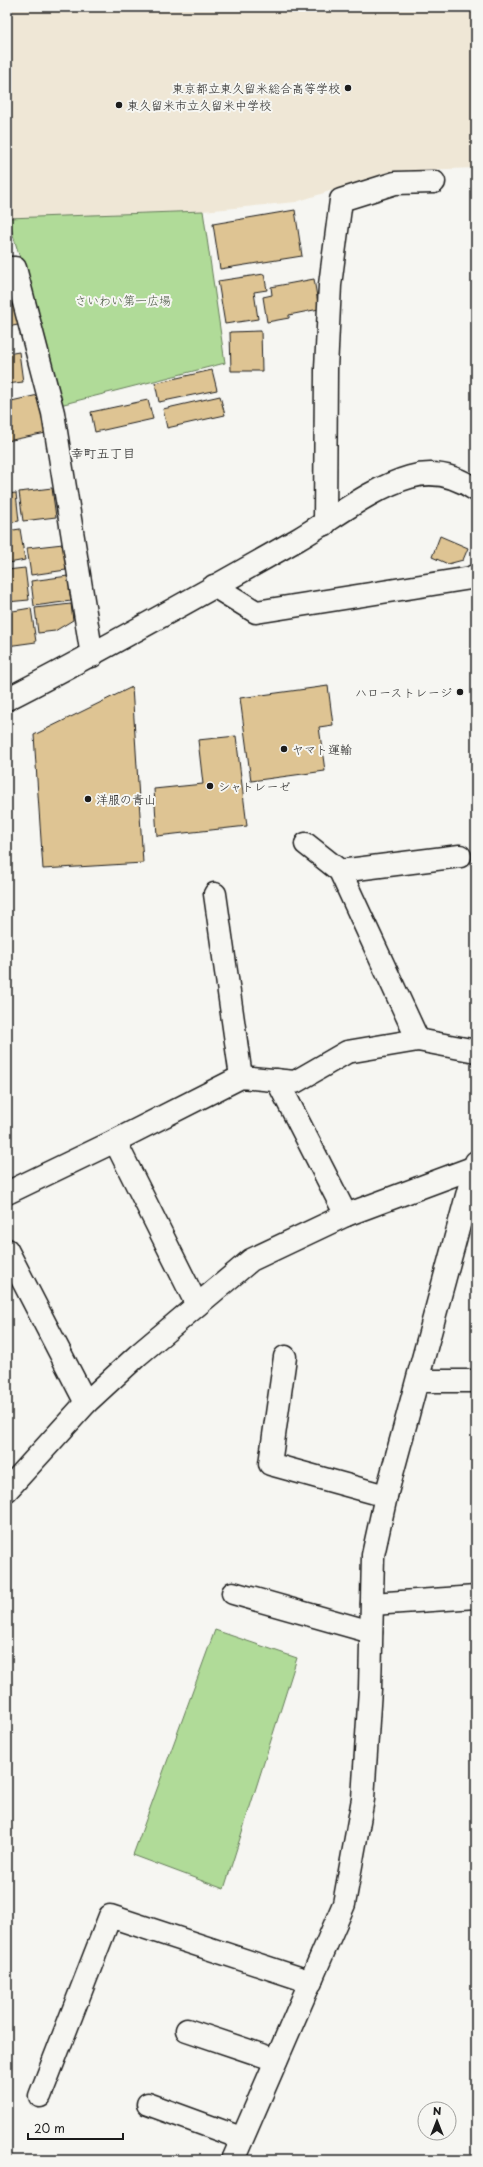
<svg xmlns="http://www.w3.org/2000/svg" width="483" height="2167" font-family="'Playpen Sans','Klee One',sans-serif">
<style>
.built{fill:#efe7d6}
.green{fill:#b0db98;stroke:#667c5a}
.building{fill:#dec493;stroke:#1c1c1c}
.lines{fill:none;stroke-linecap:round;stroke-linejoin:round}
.minor-casing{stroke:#1c1c1c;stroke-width:25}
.minor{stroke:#f6f6f2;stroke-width:22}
.poi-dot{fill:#1c1c1c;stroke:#f6f6f2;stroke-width:1.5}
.labels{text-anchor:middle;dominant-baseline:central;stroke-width:4;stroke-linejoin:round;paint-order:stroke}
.poi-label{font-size:12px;fill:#1c1c1c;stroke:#f6f6f2;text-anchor:start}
.park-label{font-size:12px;fill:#485541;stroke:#f6f6f2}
.neighbourhood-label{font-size:13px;fill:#1c1c1c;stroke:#f6f6f2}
</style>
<rect width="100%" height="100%" fill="#f6f6f2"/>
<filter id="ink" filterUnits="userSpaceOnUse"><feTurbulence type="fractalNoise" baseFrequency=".025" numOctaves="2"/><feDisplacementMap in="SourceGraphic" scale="8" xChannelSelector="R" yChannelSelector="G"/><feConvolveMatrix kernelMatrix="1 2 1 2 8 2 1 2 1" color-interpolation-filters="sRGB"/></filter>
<g filter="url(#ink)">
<polygon class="built" points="7,7 476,7 476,168 392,171 296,202 203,211 7,218"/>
<g class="green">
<polygon points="203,211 225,363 60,405 51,362 8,218"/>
<polygon points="215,1630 297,1658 224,1889 133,1855"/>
</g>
<g class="building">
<polygon points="295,210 302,256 220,269 213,224"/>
<polygon points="264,274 267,290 254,292 258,319 225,324 218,281"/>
<polygon points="314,279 319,309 289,315 289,318 267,322 263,297 272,295 271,287"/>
<polygon points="14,301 18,325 7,327 7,302"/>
<polygon points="261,331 262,371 231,371 230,332"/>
<polygon points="19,352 23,382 7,384 7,354"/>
<polygon points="212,370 217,390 159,402 155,383"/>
<polygon points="38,395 46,433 7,441 7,402"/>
<polygon points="220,396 225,415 167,428 163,409"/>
<polygon points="148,400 153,419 95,432 91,412"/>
<polygon points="52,488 56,517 23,521 19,492"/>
<polygon points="16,493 19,521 7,523 7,494"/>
<polygon points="20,529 25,560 9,563 7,556 7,531"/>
<polygon points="440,536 468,548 463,560 448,564 432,557"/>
<polygon points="63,544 66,570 31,575 27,548"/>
<polygon points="25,568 29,600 7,602 7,570"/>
<polygon points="68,576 71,601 34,606 31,581"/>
<polygon points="71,604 73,620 55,631 38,633 35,608"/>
<polygon points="31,608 36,642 7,646 7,612"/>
<polygon points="328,686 333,725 319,727 325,771 251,781 240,698"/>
<polygon points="132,687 143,863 43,869 34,735"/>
<polygon points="236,736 247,826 157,836 154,789 203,784 198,740"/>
</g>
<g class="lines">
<defs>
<g id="minor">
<polyline points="7,268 15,268 53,413 92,656"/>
<polyline points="325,524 326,369 330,285 341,200 395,183 434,182"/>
<polyline points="214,586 256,612 471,578 476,575"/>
<path d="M7,699C105,649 201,594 297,540C333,519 371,488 410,477C434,470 456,476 476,490"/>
<polyline points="306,844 340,871 418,1040"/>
<polyline points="340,871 460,856"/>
<polyline points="215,894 241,1077"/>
<polyline points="277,1080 346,1215"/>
<polyline points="115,1141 197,1305"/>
<polyline points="7,1193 115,1141 241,1077 295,1082 347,1052 418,1040 476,1051"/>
<polyline points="7,1250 86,1403"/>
<polyline points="285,1357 270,1464 386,1496"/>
<polyline points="418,1381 476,1381"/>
<polyline points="7,1490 86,1403 138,1355 251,1260 346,1215 475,1167"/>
<polyline points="233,1593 371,1632"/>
<polyline points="372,1604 476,1597"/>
<polyline points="187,2030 276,2060"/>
<polyline points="40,2096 110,1916 311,1982"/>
<polyline points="148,2104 241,2138"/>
<polyline points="233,2160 344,1904 363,1799 370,1689 373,1555 386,1496 476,1162"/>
</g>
</defs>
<use href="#minor" class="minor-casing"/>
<use href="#minor" class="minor"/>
</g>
</g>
<g class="poi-dot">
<circle cx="348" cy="88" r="4"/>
<circle cx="119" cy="105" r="4"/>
<circle cx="460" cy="692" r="4"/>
<circle cx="284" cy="749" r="4"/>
<circle cx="210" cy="786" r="4"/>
<circle cx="88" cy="799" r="4"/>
</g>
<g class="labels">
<g class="poi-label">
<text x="340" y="88" text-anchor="end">東京都立東久留米総合高等学校</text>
<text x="127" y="105">東久留米市立久留米中学校</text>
<text x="452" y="692" text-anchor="end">ハローストレージ</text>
<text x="292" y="749">ヤマト運輸</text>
<text x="218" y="786">シャトレーゼ</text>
<text x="96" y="799">洋服の青山</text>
</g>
<g class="park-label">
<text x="123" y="300">さいわい第一広場</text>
</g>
<g class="neighbourhood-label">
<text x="103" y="452">幸町五丁目</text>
</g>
</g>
<rect width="483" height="2167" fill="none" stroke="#f6f6f2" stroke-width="24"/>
<rect x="12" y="12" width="459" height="2143" fill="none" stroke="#1c1c1c" stroke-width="1.5" filter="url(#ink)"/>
<g transform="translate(437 2121)"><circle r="19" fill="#f6f6f2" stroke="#9f9f9c"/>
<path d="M0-3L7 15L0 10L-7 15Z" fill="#1c1c1c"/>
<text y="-6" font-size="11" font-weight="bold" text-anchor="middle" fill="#1c1c1c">N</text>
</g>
<path d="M28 2133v6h95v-6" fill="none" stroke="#1c1c1c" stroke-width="2"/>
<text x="34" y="2133" font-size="12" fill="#1c1c1c" stroke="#f6f6f2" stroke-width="3" paint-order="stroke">20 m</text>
</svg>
